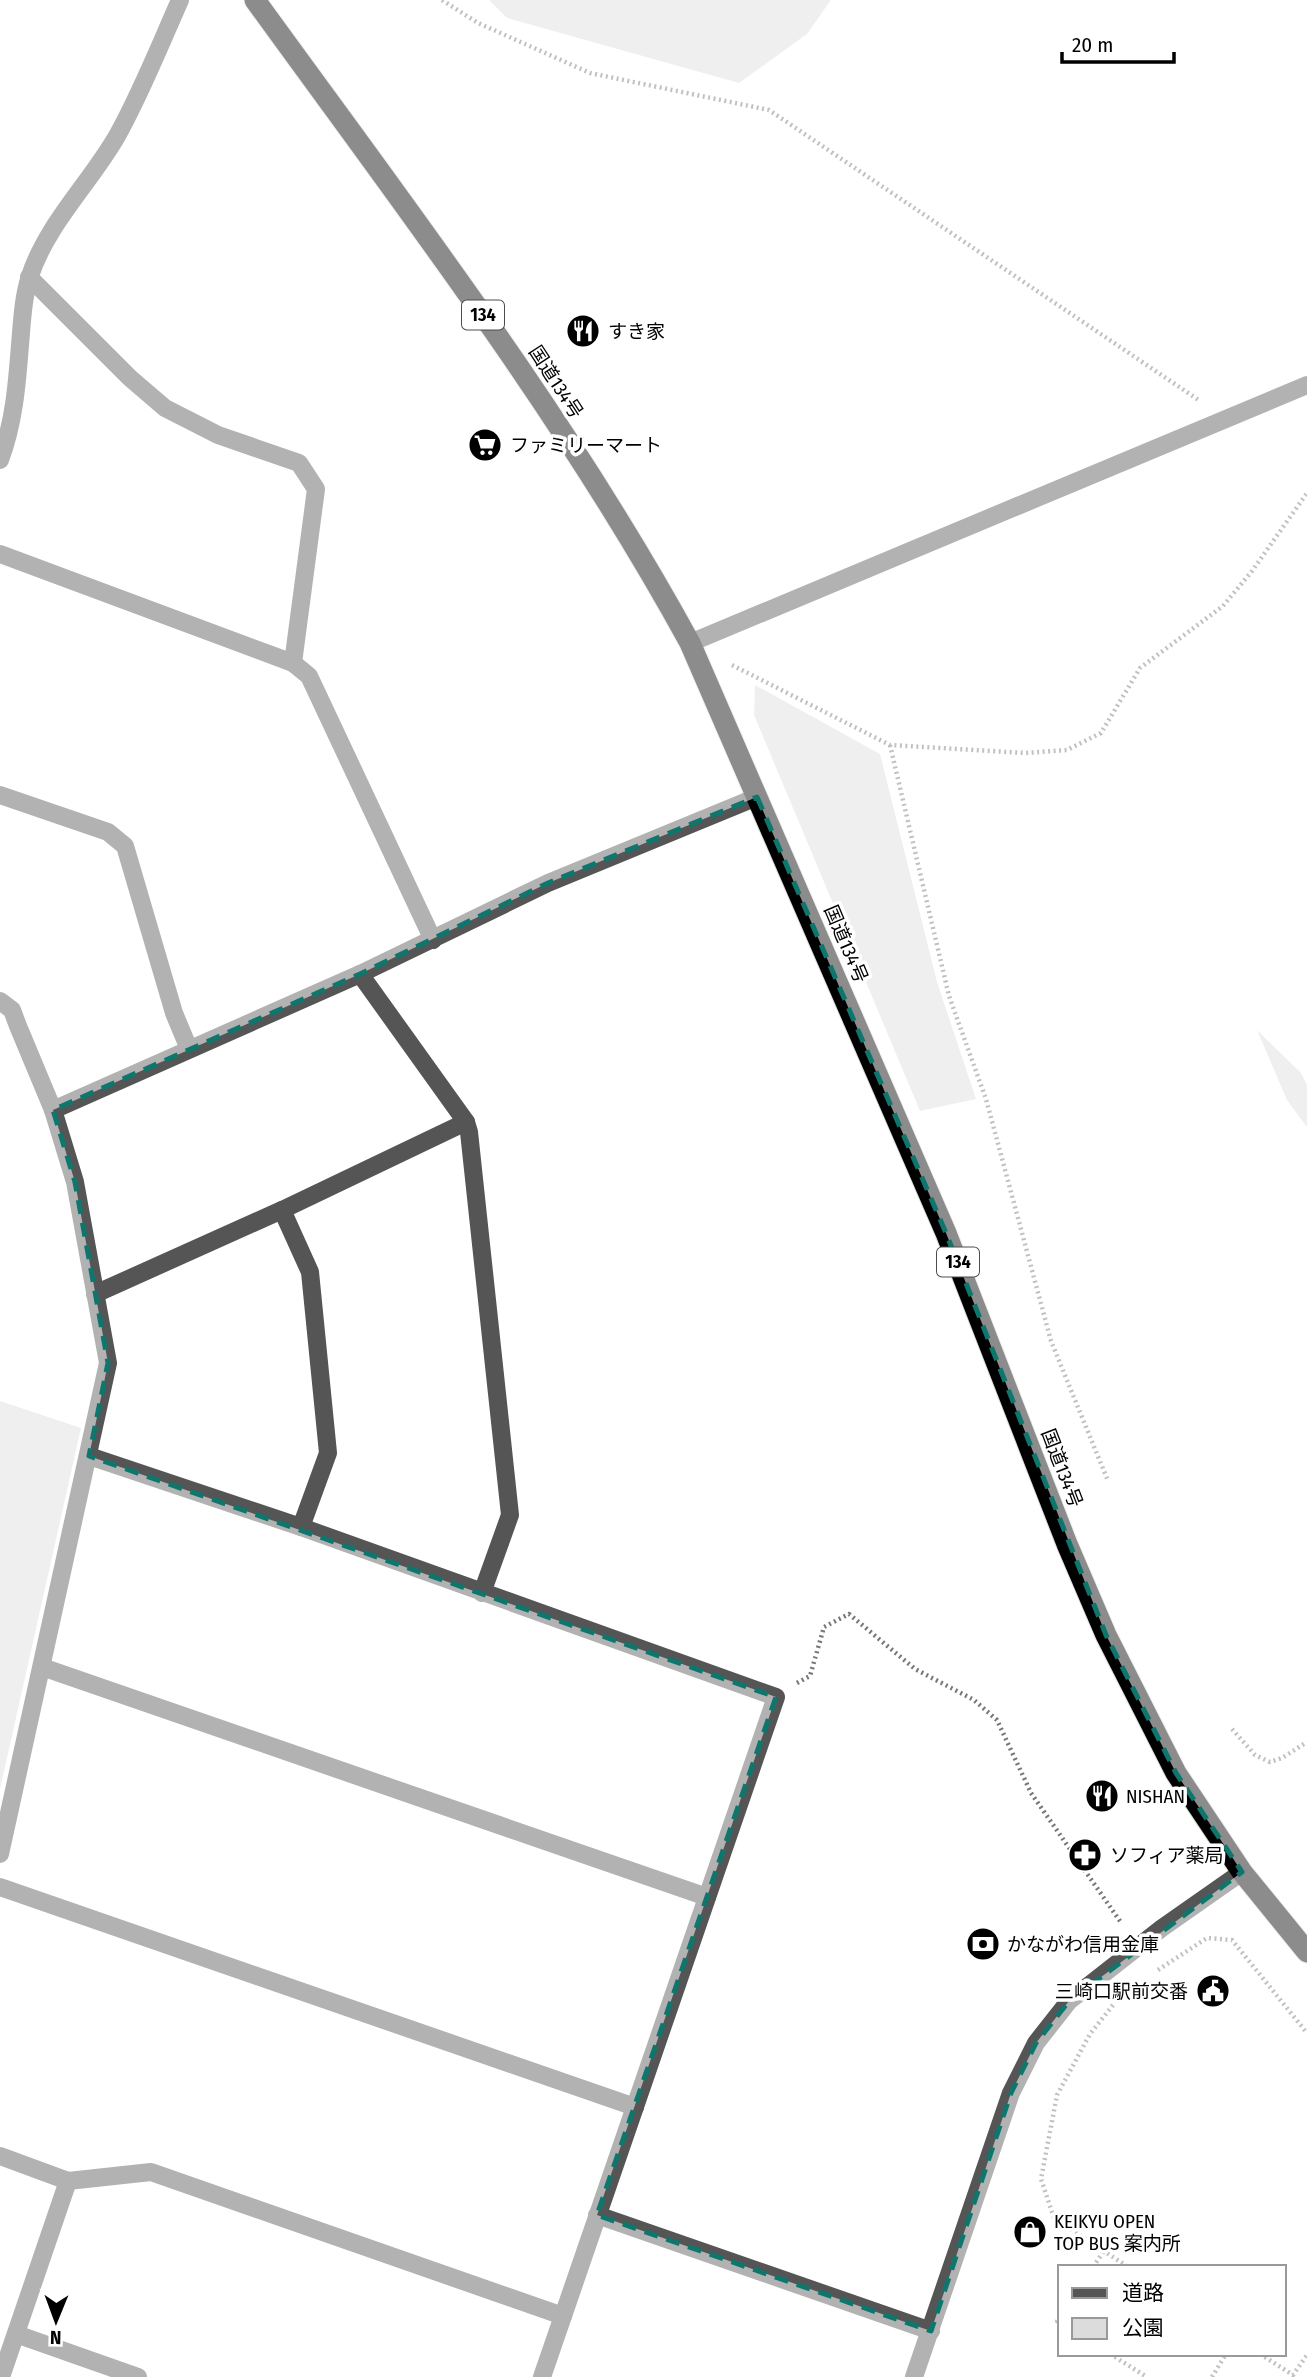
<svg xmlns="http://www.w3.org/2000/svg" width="1307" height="2377" font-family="'Fira Sans Condensed','Noto Sans JP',sans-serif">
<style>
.green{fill:#dcdcdc}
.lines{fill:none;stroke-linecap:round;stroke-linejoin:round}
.highway-casing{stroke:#dbdbdb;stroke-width:23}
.path{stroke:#777;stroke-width:4.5;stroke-dasharray:2 3.5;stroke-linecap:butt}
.minor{stroke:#555;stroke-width:18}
.highway{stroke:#000;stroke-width:21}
.marked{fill:none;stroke:#0f766e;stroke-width:5;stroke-dasharray:14 9;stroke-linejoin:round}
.labels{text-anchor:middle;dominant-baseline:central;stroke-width:7;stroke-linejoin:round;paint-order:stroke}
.shield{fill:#fff;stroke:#4c4c4c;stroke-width:2}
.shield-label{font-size:18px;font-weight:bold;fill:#000}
.poi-label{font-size:19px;fill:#000;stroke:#fff;text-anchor:start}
.street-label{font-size:19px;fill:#000;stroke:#fff}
</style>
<rect width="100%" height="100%" fill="#fff"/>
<g class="green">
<polygon points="489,0 831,0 807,34 739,83 507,18"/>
<polygon points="755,685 880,754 937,982 976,1099 920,1111 754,715"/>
<polygon points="1257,1030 1301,1073 1307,1085 1307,1127 1287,1100"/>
<polygon points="0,1401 81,1428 0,1789"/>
</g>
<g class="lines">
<defs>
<path id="highway" d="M255,0C407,210 566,416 690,643L946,1233L1067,1544L1106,1635L1176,1773L1242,1872L1307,1952"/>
</defs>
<use href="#highway" class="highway-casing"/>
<g class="path">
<polyline points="442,0 478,23 590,73 769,110 1200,401"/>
<polyline points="732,665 890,745 1025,753 1067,750 1101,733 1140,668 1223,606 1252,571 1307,493"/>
<polyline points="890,745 949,996 986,1099 1051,1341 1108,1481"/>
<polyline points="797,1683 810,1676 824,1627 849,1614 915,1669 974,1700 997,1720 1031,1793 1122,1924"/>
<polyline points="1232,1729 1255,1755 1270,1762 1282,1758 1307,1742"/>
<polyline points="1158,1970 1207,1938 1232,1940 1307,2033"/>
<polyline points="1113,2005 1090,2034 1057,2095 1041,2179 1054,2218 1128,2267"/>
<polyline points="1093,2267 1104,2251"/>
<polyline points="1060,2316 1057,2321 1060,2323"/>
<polyline points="1110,2354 1147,2377"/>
<polyline points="1260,2354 1293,2375 1307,2355"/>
<polyline points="1212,2377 1226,2354"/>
</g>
<g class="minor">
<polyline points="29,277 130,378 165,408 218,435 299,463 316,489 293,663"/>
<path d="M0,460C14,423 17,384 20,345C22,322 23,297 30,276C47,224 90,183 117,136C141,93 160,45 180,0"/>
<polyline points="0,554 293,663 309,676 433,940"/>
<polyline points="690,643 1307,385"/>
<polyline points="0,795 108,832 125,846 174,1013 189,1049"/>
<polyline points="360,974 466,1122 469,1132 510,1515 482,1593"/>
<polyline points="0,1001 12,1010 18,1026 53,1110 75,1182 108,1363 0,1854"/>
<polyline points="53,1110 360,974 548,883 757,797"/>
<polyline points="282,1210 310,1272 328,1453 301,1527"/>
<polyline points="95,1294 282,1210 466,1122"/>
<polyline points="89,1456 301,1527 776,1697 542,2377"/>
<polyline points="42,1667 707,1897"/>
<polyline points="0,1887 635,2107"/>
<polyline points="0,2156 68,2181 151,2172 563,2316"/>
<polyline points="597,2215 931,2331"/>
<polyline points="16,2334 138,2377"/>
<polyline points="1,2377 68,2181"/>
<polyline points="914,2377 1011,2093 1036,2043 1069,2001 1162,1928 1242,1872"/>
</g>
<use href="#highway" class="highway"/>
</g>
<path d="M0 0H1307V2377H0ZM757,797L946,1233L1106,1635L1176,1773L1242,1872L1069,2001L1036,2043L1011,2093L931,2331L597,2215L776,1697L89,1456L108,1363L75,1182L53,1110L360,974L548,883Z" fill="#fff" fill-opacity=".55" fill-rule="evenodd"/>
<path class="marked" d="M757,797L946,1233L1106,1635L1176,1773L1242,1872L1069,2001L1036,2043L1011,2093L931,2331L597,2215L776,1697L89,1456L108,1363L75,1182L53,1110L360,974L548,883Z"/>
<defs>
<symbol id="restaurant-disc" viewBox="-11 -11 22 22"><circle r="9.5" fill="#000" stroke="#fff"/><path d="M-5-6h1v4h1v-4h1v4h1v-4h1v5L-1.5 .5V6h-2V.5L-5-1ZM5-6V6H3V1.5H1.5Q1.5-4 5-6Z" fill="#fff"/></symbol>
<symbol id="supermarket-disc" viewBox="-11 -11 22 22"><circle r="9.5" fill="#000" stroke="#fff"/><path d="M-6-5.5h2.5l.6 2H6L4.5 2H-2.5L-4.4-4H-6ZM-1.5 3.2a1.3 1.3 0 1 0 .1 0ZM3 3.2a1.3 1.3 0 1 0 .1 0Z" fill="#fff"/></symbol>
<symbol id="pharmacy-disc" viewBox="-11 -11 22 22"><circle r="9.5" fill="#000" stroke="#fff"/><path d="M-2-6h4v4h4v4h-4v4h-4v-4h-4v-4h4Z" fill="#fff"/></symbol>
<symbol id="bank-disc" viewBox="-11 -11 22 22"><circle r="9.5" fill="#000" stroke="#fff"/><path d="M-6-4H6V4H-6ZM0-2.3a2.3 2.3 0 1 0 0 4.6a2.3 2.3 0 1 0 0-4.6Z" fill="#fff"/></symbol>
<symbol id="civic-disc" viewBox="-11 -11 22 22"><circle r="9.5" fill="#000" stroke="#fff"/><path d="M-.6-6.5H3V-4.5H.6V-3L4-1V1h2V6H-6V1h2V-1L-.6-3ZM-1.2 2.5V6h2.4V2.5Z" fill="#fff"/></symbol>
<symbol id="shop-disc" viewBox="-11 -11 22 22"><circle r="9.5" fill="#000" stroke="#fff"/><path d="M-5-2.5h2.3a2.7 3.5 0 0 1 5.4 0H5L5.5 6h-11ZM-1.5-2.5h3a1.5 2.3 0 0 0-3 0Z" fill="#fff"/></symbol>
</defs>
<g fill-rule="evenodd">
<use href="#restaurant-disc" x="564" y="312" width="38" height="38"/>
<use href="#supermarket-disc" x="466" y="426" width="38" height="38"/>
<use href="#restaurant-disc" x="1083" y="1777" width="38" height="38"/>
<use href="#pharmacy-disc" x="1066" y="1836" width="38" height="38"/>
<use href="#bank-disc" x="964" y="1925" width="38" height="38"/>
<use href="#civic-disc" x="1194" y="1972" width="38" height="38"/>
<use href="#shop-disc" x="1011" y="2213" width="38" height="38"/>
</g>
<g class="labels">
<g class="shield">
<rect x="462" y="300.5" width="42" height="29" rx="5"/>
<rect x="937" y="1247.5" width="42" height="29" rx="5"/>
</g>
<g class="shield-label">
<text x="483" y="315">134</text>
<text x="958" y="1262">134</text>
</g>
<g class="poi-label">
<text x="608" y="331">すき家</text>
<text x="510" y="445">ファミリーマート</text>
<text x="1126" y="1796">NISHAN</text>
<text x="1110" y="1855">ソフィア薬局</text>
<text x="1007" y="1944">かながわ信用金庫</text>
<text x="1188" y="1991" text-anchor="end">三崎口駅前交番</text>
<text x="1054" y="2221">KEIKYU OPEN<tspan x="1054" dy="22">TOP BUS 案内所</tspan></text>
</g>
<g class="street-label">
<text transform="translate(556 382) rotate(57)">国道134号</text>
<text transform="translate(846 944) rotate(67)">国道134号</text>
<text transform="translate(1062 1468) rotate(69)">国道134号</text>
</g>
</g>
<rect x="1058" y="2265" width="228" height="91" fill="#ffffff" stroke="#999999" stroke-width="2"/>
<rect x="1072" y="2288" width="35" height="10" fill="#555555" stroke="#999999" stroke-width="2"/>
<text x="1122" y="2300" font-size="21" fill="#000000">道路</text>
<rect x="1072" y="2318" width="35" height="21" fill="#dcdcdc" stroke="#999999" stroke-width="2"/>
<text x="1122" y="2335" font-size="21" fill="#000000">公園</text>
<g transform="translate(56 2321) rotate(181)" stroke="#ffffff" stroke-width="5" paint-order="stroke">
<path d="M0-5L12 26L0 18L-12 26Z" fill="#000000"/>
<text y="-10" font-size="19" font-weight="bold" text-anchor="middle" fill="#000000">N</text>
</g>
<path d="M1062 52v10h112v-10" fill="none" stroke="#000000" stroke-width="3.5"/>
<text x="1072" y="52" font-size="21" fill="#000000" stroke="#ffffff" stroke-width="5" paint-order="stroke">20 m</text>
</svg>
